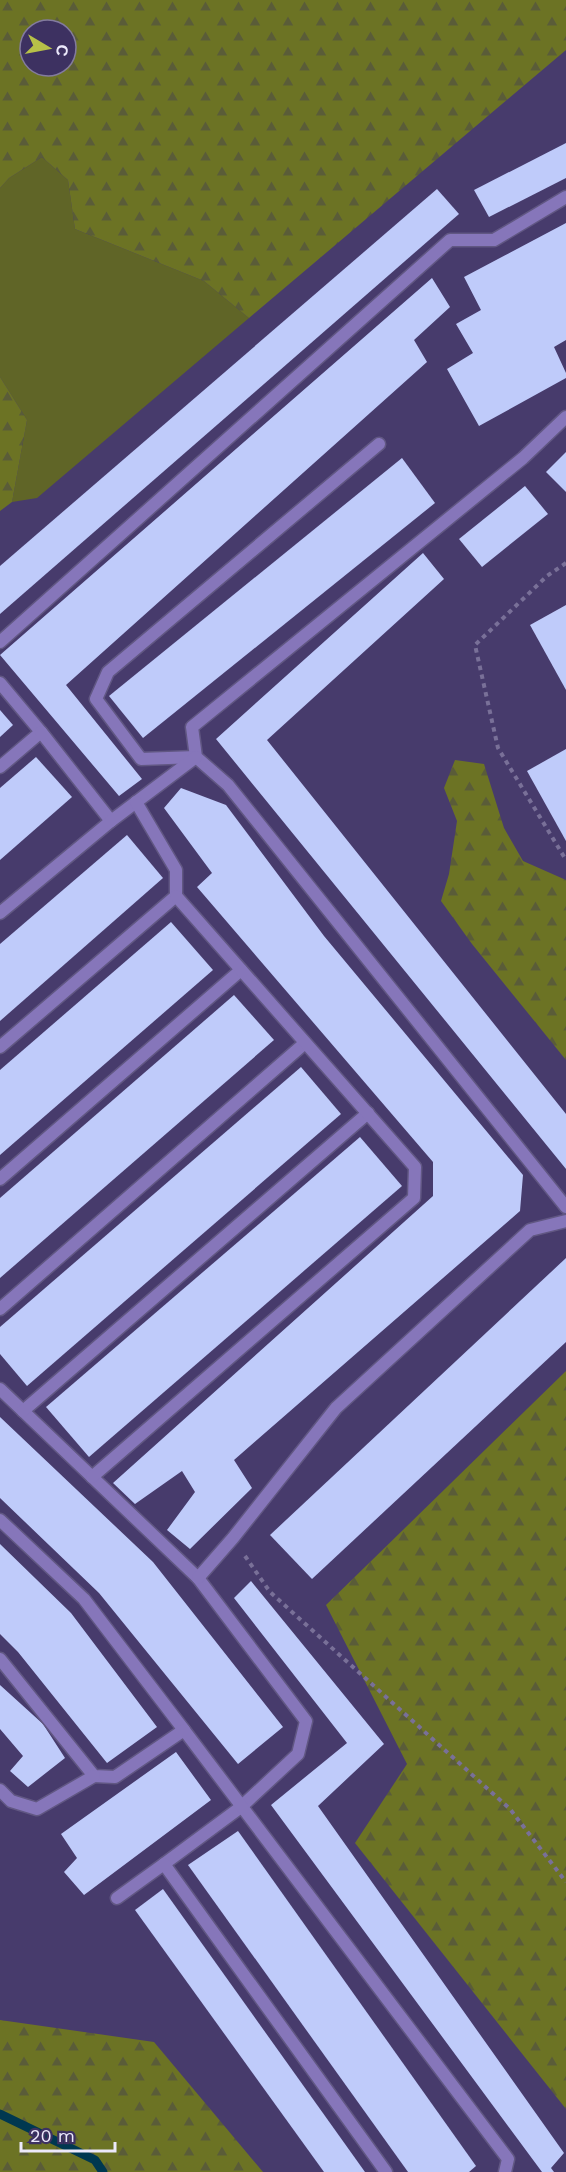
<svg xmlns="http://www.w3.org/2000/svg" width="566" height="2172" font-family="'Work Sans',sans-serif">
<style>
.green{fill:#606527}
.forest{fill:url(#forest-firs);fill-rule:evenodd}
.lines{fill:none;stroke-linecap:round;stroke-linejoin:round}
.stream{stroke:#003850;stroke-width:9}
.building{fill:#bfcbfa}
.service-casing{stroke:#615783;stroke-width:15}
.path{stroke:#797098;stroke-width:4;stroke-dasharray:4.5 4.5;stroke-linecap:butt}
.service{stroke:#8676ba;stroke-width:12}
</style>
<defs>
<pattern id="forest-firs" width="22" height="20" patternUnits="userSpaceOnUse" patternTransform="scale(1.5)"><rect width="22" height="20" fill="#6c7324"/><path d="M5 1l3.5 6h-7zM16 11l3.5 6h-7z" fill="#5a5c38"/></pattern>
</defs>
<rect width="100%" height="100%" fill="#473b6c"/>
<polygon class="green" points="42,157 68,180 75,229 204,281 249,318 37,498 12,502 27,420 0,377 0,188 9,178"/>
<g class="forest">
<path d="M0,0H566V50L249,318L204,281L75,229L68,180L42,157L9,178L0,188ZM30,30H66V66H30Z"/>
<polygon points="0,377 27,420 12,502 0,511"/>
<polygon points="455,760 484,764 504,828 523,861 566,880 566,1060 472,944 441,901 449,874 457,821 444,788"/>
<polygon points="566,1371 566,2109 355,1843 407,1764 326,1605"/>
<polygon points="0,2020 154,2042 263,2172 0,2172"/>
</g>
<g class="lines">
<polyline class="stream" points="0,2114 95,2160 103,2172"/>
</g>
<g class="building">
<polygon points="566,143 566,178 489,217 474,190"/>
<polygon points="437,189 459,214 0,614 0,566"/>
<polygon points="566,223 566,340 554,347 566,373 566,378 479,426 447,369 473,353 456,324 481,310 464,277"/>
<polygon points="432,278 450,307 414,340 427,362 66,685 142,779 119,796 0,655"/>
<polygon points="566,452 566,492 546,472"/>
<polygon points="402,458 435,503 143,738 109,696"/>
<polygon points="525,486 548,514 482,567 459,539"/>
<polygon points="423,553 444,579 267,740 566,1114 566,1169 216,739"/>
<polygon points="566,605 566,690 530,625"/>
<polygon points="0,710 13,725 0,737"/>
<polygon points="566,749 566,841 527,771"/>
<polygon points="36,757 72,797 0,860 0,788"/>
<polygon points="181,788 226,805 324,936 523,1175 520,1211 234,1460 252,1488 190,1549 167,1530 195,1492 182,1471 135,1504 113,1483 433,1196 433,1162 197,887 212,873 164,808"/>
<polygon points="127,835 163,878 0,1021 0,944"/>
<polygon points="171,922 213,970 0,1155 0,1070"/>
<polygon points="234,995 274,1040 0,1278 0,1198"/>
<polygon points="301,1067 341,1114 27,1386 0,1354 0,1327"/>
<polygon points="360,1137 402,1186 89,1457 46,1407"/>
<polygon points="566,1258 566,1342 312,1579 270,1535"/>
<polygon points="0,1417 153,1562 283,1727 238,1764 99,1593 0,1498"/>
<polygon points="0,1544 71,1613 157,1727 107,1763 18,1652 0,1634"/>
<polygon points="251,1581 384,1744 318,1806 564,2153 551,2168 554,2172 542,2172 271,1805 347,1743 234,1598"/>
<polygon points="0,1685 43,1724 65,1758 28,1787 10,1771 23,1756 0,1729"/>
<polygon points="176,1752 211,1800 84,1895 64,1872 77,1858 61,1834"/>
<polygon points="238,1831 476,2166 469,2172 408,2172 188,1865"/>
<polygon points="163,1889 365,2172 324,2172 135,1910"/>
</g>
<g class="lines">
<defs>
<g id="service">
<polyline points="566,417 523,458 192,727 196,757 228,785 566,1207"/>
<polyline points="0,642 450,240 494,240 566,197"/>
<polyline points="0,683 41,732 0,767"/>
<polyline points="41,732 111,821"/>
<polyline points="196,757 141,759 96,699 108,672 379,444"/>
<polyline points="0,913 111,821 196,757"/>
<polyline points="0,1047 176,896 176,870 136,802"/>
<polyline points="0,1179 241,970"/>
<polyline points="0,1309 305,1043"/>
<polyline points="0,1389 198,1578 306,1721 298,1754 241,1807 164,1864"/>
<polyline points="23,1411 368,1113"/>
<polyline points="92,1477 414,1198 415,1167 176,896"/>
<polyline points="0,1520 84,1599 184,1730"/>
<polyline points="198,1578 233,1538 336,1408 530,1230 566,1221"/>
<polyline points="0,1659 94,1776 115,1777 184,1730 508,2159 505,2172"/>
<polyline points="0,1790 11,1801 37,1809 94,1776"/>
<polyline points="117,1898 164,1864 386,2172"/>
</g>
</defs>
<use href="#service" class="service-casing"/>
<g class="path">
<polyline points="566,563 547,576 475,645 498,748 566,860"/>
<polyline points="245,1556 270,1592 510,1809 566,1882"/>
</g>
<use href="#service" class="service"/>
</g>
<g transform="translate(48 48) rotate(100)"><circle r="28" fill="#3d3161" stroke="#837b9f" stroke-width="1.5"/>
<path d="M0-4.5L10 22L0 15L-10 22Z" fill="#b7c148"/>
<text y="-9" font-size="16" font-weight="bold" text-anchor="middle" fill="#ece9fb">С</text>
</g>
<path d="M21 2142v9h94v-9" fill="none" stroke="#ece9fb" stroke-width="3"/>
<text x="30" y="2142" font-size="18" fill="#ece9fb" stroke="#3d3161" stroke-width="4.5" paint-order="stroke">20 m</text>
</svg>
